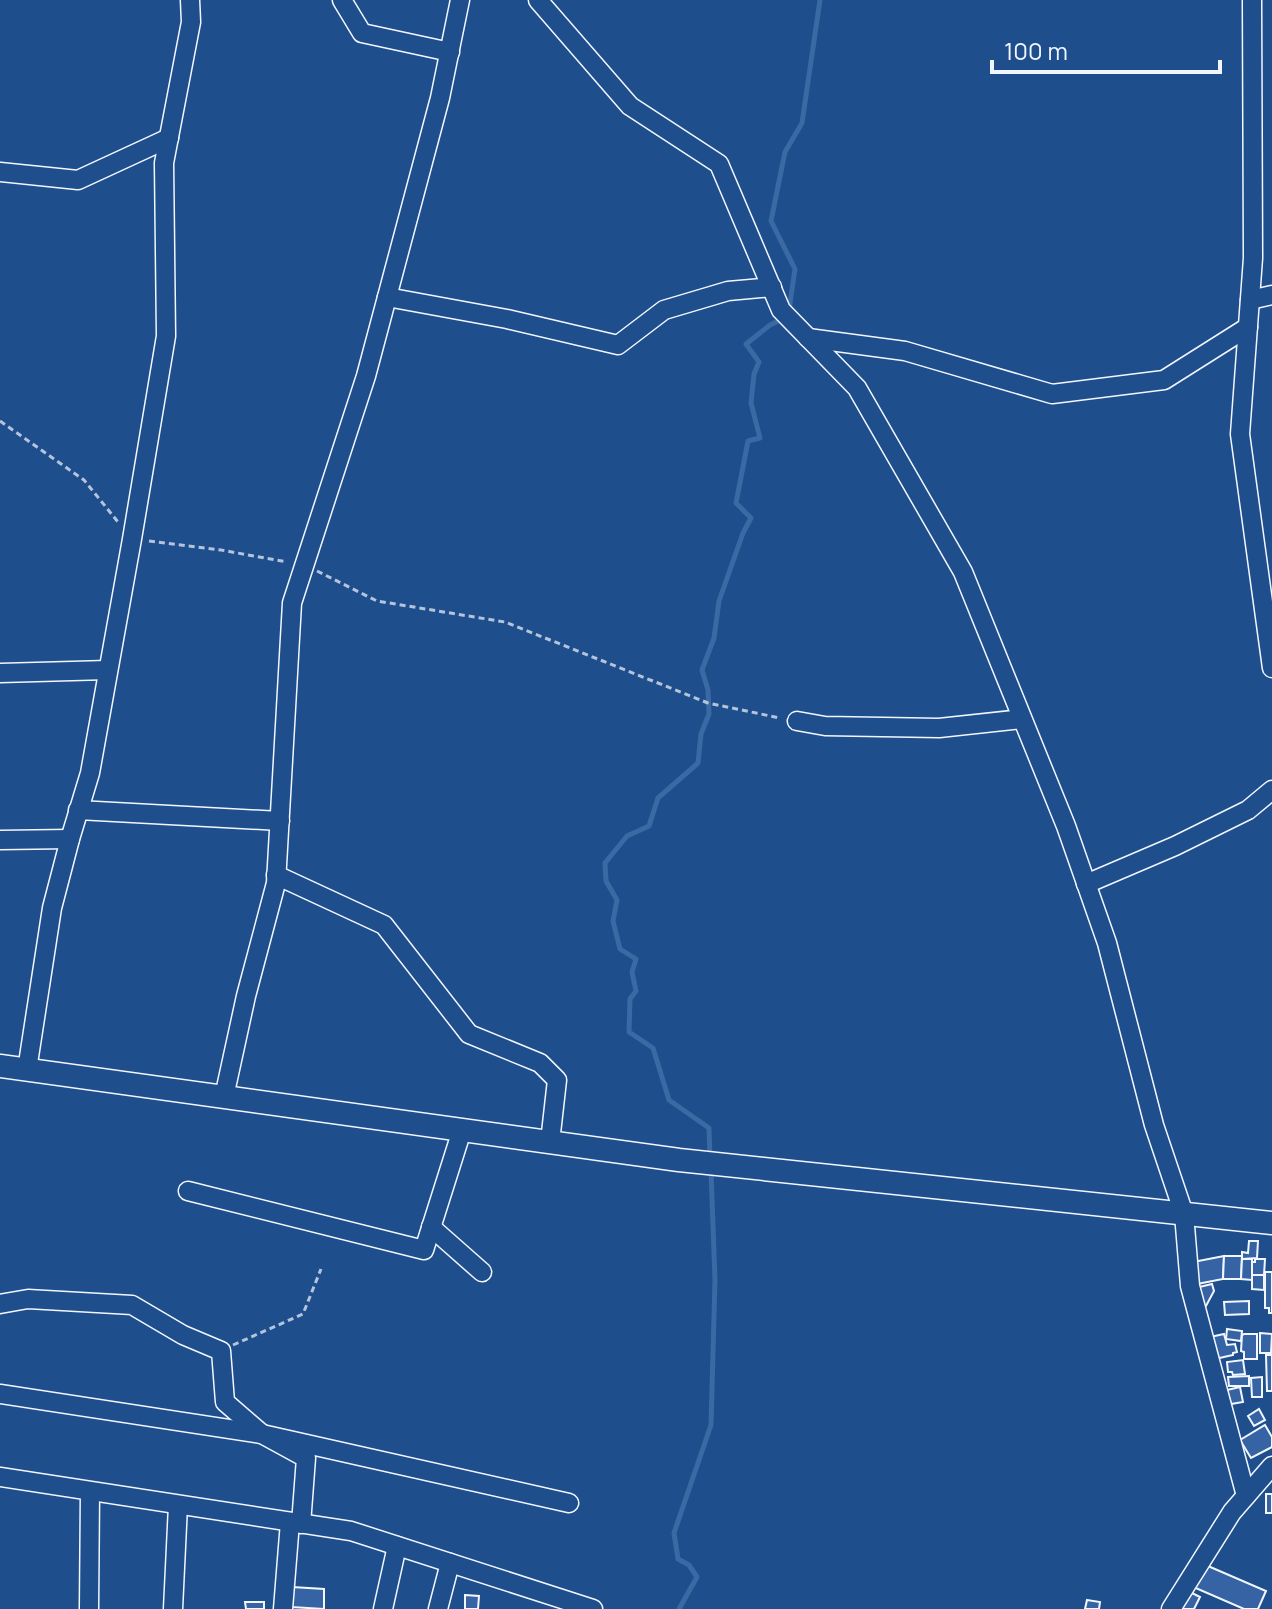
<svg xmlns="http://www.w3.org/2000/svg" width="1272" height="1609" font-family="Manrope,sans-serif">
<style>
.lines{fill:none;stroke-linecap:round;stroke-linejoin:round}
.stream{stroke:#3b69a3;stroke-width:5}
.building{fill:#3563a3;stroke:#f2f6ff;stroke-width:2}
.minor-casing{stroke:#f2f6ff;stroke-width:21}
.major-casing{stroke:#f2f6ff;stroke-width:25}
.path{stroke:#b3c4dc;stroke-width:3;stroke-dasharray:6 4;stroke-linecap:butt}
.minor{stroke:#1f4e8c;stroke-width:18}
.major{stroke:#1f4e8c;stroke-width:22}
</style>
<rect width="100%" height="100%" fill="#1f4e8c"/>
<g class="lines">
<g class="stream">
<polyline points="789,310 795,269 771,221 785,152 802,123 820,0"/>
<polyline points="710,1157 709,1128 669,1100 653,1048 629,1032 630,999 636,991 632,972 636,959 620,949 613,921 617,900 606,881 605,863 627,836 649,826 658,798 698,763 701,734 709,714 708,690 702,670 714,638 719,601 743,533 751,518 736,503 748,441 760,438 751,403 754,374 759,362 746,344 770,325 785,318"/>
<polyline points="679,1609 697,1577 689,1565 678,1559 674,1533 711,1425 715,1280 711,1171"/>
</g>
</g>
<g class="building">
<polygon points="1249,1241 1258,1241 1257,1258 1242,1259 1242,1252 1248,1253"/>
<polygon points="1224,1256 1223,1279 1197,1284 1193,1262"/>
<polygon points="1224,1256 1242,1256 1241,1279 1223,1279"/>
<polygon points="1242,1259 1252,1259 1252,1280 1241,1279"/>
<polygon points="1255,1259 1265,1259 1264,1275 1252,1275 1252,1262 1255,1262"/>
<polygon points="1265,1272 1272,1272 1272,1313 1269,1313 1269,1308 1265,1308"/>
<polygon points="1252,1275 1264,1275 1264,1290 1252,1289"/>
<polygon points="1212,1284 1214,1291 1206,1306 1200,1308 1195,1288"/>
<polygon points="1249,1301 1249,1314 1225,1315 1224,1302"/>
<polygon points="1227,1329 1242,1331 1241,1341 1226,1339"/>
<polygon points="1260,1333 1272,1334 1271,1353 1260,1353"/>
<polygon points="1224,1334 1227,1345 1235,1344 1237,1352 1233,1353 1233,1355 1215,1359 1210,1337"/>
<polygon points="1244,1334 1257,1334 1257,1359 1244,1359 1244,1352 1241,1351 1242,1335"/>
<polygon points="1266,1355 1272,1355 1272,1391 1267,1391"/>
<polygon points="1243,1360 1245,1374 1233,1375 1232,1372 1228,1372 1227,1362"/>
<polygon points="1249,1376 1249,1386 1229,1386 1228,1377"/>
<polygon points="1262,1377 1262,1397 1252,1397 1251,1378"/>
<polygon points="1240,1387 1243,1402 1231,1404 1227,1390"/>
<polygon points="1259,1409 1265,1420 1254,1426 1248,1416"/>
<polygon points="1265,1425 1272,1437 1272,1447 1251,1458 1240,1440"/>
<rect x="1266" y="1494" width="6" height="19"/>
<polygon points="1201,1563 1266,1591 1258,1609 1244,1609 1191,1586"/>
<polygon points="292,1587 324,1589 324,1609 291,1607"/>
<polygon points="1188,1591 1200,1597 1194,1609 1179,1609"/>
<polygon points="465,1595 479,1596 478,1609 465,1609"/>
<polygon points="1087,1600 1100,1602 1099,1609 1085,1609"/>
<polygon points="245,1602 264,1602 264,1609 246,1609"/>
</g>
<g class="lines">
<defs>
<g id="minor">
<polyline points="342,0 362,33 450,52"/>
<polyline points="538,0 630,106 719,164 781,310 857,388 963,572 1066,826 1107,943 1154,1125 1184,1214 1190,1286 1246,1496"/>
<polyline points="1252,0 1253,258 1240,434 1272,668"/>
<polyline points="0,172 78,180 169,138"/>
<polyline points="387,297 507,319 618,345 664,310 728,291 772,287"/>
<polyline points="1250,300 1272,295"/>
<polyline points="808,338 905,351 1052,394 1164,380 1248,327"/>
<polyline points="0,673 108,670"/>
<polyline points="797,721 825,726 939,728 1022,719"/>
<polyline points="78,810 280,821"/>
<polyline points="0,840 70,839"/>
<polyline points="276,875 384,925 469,1034 540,1063 557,1080 550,1142"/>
<polyline points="1086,884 1175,846 1248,810 1272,790"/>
<polyline points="27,1070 52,908 70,839 90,773 132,539 166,336 164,163 191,22 190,0"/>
<polyline points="224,1097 246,996 276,883 292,603 366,376 440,98 460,0"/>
<polyline points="188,1191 424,1250 462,1130"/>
<polyline points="431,1227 482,1272"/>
<polyline points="0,1304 28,1299 132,1305 183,1335 221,1351 225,1402 262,1434 306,1458 301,1524"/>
<polyline points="0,1394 262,1434 569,1503"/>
<polyline points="0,1477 351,1531 593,1609"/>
<polyline points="89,1609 90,1492"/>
<polyline points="173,1609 178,1505"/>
<polyline points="283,1609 290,1522"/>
<polyline points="383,1609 397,1546"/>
<polyline points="438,1609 450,1563"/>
<polyline points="1171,1609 1232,1512 1272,1466"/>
</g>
<polyline id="major" points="0,1066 679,1160 1272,1223"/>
</defs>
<use href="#minor" class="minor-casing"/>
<use href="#major" class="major-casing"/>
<g class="path">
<polyline points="0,421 84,480 118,522"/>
<polyline points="149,541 221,550 287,562"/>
<polyline points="317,571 377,601 505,622 708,703 780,718"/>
<polyline points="233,1345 303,1314 321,1269"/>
</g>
<use href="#minor" class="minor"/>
<use href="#major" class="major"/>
</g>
<path d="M992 60v12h228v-12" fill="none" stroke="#f2f6ff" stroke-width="4"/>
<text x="1004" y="60" font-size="24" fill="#f2f6ff" stroke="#1f4e8c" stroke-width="6" paint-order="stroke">100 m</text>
</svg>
